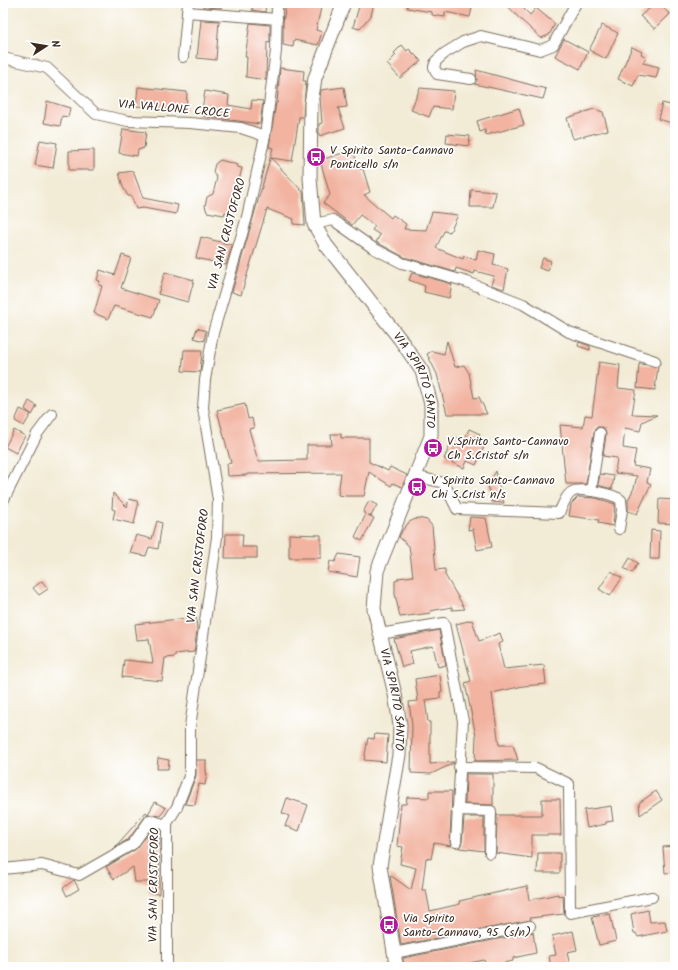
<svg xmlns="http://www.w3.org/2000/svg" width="678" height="970" font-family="Kalam,sans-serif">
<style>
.building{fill:#f2b3a0}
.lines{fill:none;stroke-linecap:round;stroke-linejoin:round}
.minor-casing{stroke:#7b6e5e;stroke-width:12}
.tertiary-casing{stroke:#7b6e5e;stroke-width:15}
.minor{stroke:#fff;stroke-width:10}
.tertiary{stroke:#fff;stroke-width:13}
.labels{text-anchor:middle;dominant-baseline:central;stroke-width:3.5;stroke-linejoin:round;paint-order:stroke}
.street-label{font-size:12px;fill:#3b2a1e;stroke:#fff}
.poi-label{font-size:12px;fill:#3b2a1e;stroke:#fff;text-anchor:start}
</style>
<rect width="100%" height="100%" fill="#fff"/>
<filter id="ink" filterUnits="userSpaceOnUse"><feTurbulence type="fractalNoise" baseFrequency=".025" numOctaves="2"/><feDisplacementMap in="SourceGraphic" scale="8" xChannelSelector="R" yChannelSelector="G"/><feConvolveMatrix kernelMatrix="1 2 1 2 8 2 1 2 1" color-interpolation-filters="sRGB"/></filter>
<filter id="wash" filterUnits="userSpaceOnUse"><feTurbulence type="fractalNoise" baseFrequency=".012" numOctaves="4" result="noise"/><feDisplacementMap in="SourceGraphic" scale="16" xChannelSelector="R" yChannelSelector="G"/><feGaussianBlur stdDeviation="0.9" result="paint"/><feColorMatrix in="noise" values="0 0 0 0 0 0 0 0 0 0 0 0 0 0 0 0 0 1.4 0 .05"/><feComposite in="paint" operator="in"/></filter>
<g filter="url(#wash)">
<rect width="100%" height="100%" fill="#f2ebd5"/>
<g id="blocks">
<g class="building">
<polygon points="204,3 221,3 221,8 203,7"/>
<polygon points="253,3 266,3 265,12 252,10"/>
<polygon points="286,3 322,3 316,30 322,32 318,45 294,40 293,47 283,45 283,22"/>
<polygon points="360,3 374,3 371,16 359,29 353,27"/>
<polygon points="408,3 473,3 470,17 445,12 445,17 432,15 432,12 407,8"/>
<polygon points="505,3 518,3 530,15 536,8 555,24 549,35 541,38 518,17"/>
<polygon points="657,3 670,14 655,29 640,16"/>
<polygon points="201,20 219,21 216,60 197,58"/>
<polygon points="250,23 270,25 270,43 267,42 266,80 246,77 247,57 245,57"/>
<polygon points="602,25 618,33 606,59 589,50"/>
<polygon points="564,39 588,52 580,69 555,56"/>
<polygon points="402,45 407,51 409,49 421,61 400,78 387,64 396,55 394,53"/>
<polygon points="632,47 642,52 641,54 646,57 643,63 659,67 656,78 638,75 633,86 618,79"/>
<polygon points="280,68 304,71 303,81 306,81 303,117 299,117 292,161 271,158 303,192 305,225 293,224 294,219 267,209 241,295 232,292 273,148 269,147 276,103 277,103"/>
<polygon points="476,70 546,89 543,99 474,84 477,80"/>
<polygon points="138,87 187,92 186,111 136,106"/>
<polygon points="344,87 347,107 338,108 345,128 319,136 319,124 322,123 320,98 321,90"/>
<polygon points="420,88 454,91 452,109 433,107 429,117 411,110"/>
<polygon points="205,91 229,95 228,105 251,109 252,100 263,101 260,124 201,116"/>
<polygon points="47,101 70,108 68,117 62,116 60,126 44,123"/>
<polygon points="662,103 675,106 675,124 658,119"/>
<polygon points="519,108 524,125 486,135 485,130 480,132 477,121"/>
<polygon points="594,109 603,112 608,130 573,139 567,118"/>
<polygon points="123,129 146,132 144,148 138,150 137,156 119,153"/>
<polygon points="447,134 470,136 469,146 446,143"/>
<polygon points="40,140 57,143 53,168 35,165"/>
<polygon points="94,150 94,170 69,170 69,151"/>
<polygon points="353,150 359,169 363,169 370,192 364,195 391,218 393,215 406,224 404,229 426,230 432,212 458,215 450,232 444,231 436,248 463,259 464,256 476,260 478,250 495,254 493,265 508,269 504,289 491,285 494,276 475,271 474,274 456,268 455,272 404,257 376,242 380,235 372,230 375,226 360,215 352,225 323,203 330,195 320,160"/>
<polygon points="220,160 238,165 237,167 242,168 231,214 225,212 224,215 207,212 205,206 207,197 213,194 217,178 213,172 215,164"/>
<polygon points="133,171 143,198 178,205 176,214 143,208 136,209 131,196 128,196 123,187 119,173"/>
<polygon points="471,190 496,192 493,207 470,207"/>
<polygon points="201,237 232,245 226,265 196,258"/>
<polygon points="122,255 131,258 121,288 159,300 153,317 114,306 108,319 94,313 102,286 99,285 100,281 97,280 100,270 115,275"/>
<polygon points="543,258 551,261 548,271 539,268"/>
<polygon points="165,272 194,280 188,302 158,294"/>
<polygon points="412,273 452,284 449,298 424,292 425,286 409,280"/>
<polygon points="197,328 206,331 204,341 194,338"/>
<polygon points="447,341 455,367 464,365 469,373 474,398 479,397 487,414 447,414 437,374 427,354 432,351 444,354"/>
<polygon points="579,342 590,346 590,350 578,346"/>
<polygon points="184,350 202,350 200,372 182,371"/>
<polygon points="599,362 620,365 618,388 636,390 632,414 657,415 642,422 640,431 625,428 623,448 636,450 633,466 650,469 647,482 651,484 637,514 628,511 628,500 634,488 637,476 615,473 617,458 603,456 606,434 604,428 601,427 597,427 594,432 586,484 566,484 560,425 583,427 585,415 592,416"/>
<polygon points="639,364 658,366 655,390 637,388"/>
<polygon points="29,401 37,406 32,415 25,409"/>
<polygon points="245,404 248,419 252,418 254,428 249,429 258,461 307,460 307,445 332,445 331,434 341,434 341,438 369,438 369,462 388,471 390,467 407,475 402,487 393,483 391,486 369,472 364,496 346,496 338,495 341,473 247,474 247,475 228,476 227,464 231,463 217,410"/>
<polygon points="20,409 31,414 24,426 15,421"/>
<polygon points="469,429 480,434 478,439 486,442 476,465 467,461 464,468 444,459 454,436 464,441"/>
<polygon points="14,430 25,436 16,453 5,447"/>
<polygon points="496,471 499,486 504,503 492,502 488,485"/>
<polygon points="600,474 614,476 612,489 598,485"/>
<polygon points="113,493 127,507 129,499 137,501 138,505 134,524 113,519 115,510 112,509"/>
<polygon points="578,497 596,498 615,504 613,526 598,523 599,520 569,516 571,504"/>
<polygon points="659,499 675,500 675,524 658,523"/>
<polygon points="369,501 377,505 371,516 368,515 374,518 362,541 355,537 366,514 363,512"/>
<polygon points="470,517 486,518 492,547 477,550 473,529 468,530"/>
<polygon points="418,518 427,520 432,526 436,570 445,569 445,575 465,609 452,610 452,607 430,611 431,613 400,617 395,594 395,581 398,580 398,578 413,576 409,546 399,537 402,531 409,522"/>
<polygon points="157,521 162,523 158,549 149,547 146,556 130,553 136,535 152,539"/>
<polygon points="651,530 660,531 659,559 650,559"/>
<polygon points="226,534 243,534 242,547 257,547 257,558 225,558"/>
<polygon points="289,534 321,535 321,558 289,558"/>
<polygon points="339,554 360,557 357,577 328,572 330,561 335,562"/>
<polygon points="630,558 638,563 632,573 624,568"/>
<polygon points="611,571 622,578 610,596 599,589"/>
<polygon points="42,581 48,589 39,595 33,588"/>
<polygon points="196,617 197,630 194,652 175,654 175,657 165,658 162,681 122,677 124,660 153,663 149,639 137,640 135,624"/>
<polygon points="472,620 479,641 500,633 503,642 498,644 504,669 544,665 546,684 523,686 492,693 499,745 513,745 518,760 475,761 476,736 465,683 471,681 456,624"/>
<polygon points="439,630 446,665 438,667 433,646 410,651 413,664 402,667 394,639"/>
<polygon points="440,675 442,691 440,692 440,698 425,700 428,722 430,722 430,764 454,762 454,763 431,774 411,773 412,725 409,702 418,701 415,679"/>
<polygon points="375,734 388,735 386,762 364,760 368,738 374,739"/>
<polygon points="158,758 169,760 168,769 157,769"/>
<polygon points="196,760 206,760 206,773 207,773 205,785 199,784 195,805 185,804 196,776"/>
<polygon points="466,774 493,774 493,805 465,804"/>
<polygon points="429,791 452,791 450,842 451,846 434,843 431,859 426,858 422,890 426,890 430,911 460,904 459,901 527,886 529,900 558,894 558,896 563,895 564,914 530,918 531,920 401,945 390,875 411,890 416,868 400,864 403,847 397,846 401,804 406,804 407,797 429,798"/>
<polygon points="656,791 662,800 640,815 639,803"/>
<polygon points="287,798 308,805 299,831 285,826 289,816 282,813"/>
<polygon points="542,799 560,799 561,835 532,835 532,858 496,853 497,815 542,815"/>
<polygon points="155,802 166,808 160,816 147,814 129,839 115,847 146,812 148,814"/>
<polygon points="611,806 613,821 606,822 606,824 587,828 584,810"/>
<polygon points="464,817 484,817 484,851 459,848 462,842"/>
<polygon points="153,828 160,830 159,894 149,893 149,882 135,882 133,867 114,879 106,867 136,849"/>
<polygon points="675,846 675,872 665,873 663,847"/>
<polygon points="538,853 560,853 560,873 537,873"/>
<polygon points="74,880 79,889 67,896 63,888"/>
<polygon points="648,910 650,922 665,921 667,931 638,937 636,933 634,933 631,914"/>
<polygon points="610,914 616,941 599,945 592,917"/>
<polygon points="573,931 577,950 567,952 570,967 551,967 549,956 556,955 552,936"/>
<polygon points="533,932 536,953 513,958 513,961 486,967 484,960 451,967 403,967 403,958"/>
</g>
</g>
</g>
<g filter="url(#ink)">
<use href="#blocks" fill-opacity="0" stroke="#7b6e5e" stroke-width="1"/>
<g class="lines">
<defs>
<g id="minor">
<polyline points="187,12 277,19"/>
<polyline points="183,57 188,3"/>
<polyline points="3,58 47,68 96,114 128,121 190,123 241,128 265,136"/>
<polyline points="471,79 437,74 434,67 436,61 445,53 463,42 481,36 540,50 553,45 576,3"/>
<polyline points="314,224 333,220 373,248 402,263 467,282 523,304 569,332 655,361"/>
<path d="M415,476L444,483L457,509L559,513C562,507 566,495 572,492C581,487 614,494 621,500L622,510L619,529"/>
<polyline points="591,491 600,433"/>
<polyline points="3,501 37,434 52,414"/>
<polyline points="380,634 444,623 463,721 456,842"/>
<polyline points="459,767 536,768 569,784 570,913 652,897"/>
<polyline points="457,810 491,811 490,853"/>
<polyline points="3,869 42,865 79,875 133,844 150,820 167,825"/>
<polyline points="394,953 530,926"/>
<polyline points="167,967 167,823 177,807 190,774 190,727 217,537 218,500 203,408 205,380 213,333 247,217 265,136 276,51 277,3"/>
</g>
<g id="tertiary">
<path id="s1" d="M344,3L315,78L311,104L310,178L314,224L326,245L400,339L422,371L431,404V436L377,571L374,609L395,694L400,725L399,755L380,866L396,964L395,967"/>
</g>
</defs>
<use href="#minor" class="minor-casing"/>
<use href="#tertiary" class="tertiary-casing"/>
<use href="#minor" class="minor"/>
<use href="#tertiary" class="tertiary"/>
</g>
</g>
<defs>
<symbol id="bus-disc" viewBox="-11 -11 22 22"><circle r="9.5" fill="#b5179e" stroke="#fff"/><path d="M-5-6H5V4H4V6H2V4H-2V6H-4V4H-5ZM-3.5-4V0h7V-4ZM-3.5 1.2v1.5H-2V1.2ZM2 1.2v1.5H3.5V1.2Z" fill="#fff"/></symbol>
</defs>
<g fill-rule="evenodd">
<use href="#bus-disc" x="305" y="146" width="22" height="22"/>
<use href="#bus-disc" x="422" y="437" width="22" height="22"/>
<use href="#bus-disc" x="406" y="476" width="22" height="22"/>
<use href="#bus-disc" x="378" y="914" width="22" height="22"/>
</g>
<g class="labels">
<g class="street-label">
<text transform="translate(174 109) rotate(5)">VIA VALLONE CROCE</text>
<text transform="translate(227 234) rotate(-75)">VIA SAN CRISTOFORO</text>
<text stroke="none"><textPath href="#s1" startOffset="416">VIA SPIRITO SANTO</textPath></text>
<text transform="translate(198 566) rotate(-83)">VIA SAN CRISTOFORO</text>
<text stroke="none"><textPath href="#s1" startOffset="752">VIA SPIRITO SANTO</textPath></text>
<text transform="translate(154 885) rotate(-89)">VIA SAN CRISTOFORO</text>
</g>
<g class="poi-label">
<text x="330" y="150">V Spirito Santo-Cannavo<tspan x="330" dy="14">Ponticello s/n</tspan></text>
<text x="447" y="441">V.Spirito Santo-Cannavo<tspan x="447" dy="14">Ch S.Cristof s/n</tspan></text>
<text x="431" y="480">V Spirito Santo-Cannavo<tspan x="431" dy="14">Chi S.Crist n/s</tspan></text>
<text x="403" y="918">Via Spirito<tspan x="403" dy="14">Santo-Cannavo, 95 (s/n)</tspan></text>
</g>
</g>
<rect width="678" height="970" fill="none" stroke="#fff" stroke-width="16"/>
<g transform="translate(46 46) rotate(78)" stroke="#ffffff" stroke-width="3" paint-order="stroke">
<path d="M0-3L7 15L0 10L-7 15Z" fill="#3b2a1e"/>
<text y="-6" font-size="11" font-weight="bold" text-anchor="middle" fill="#3b2a1e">N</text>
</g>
</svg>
